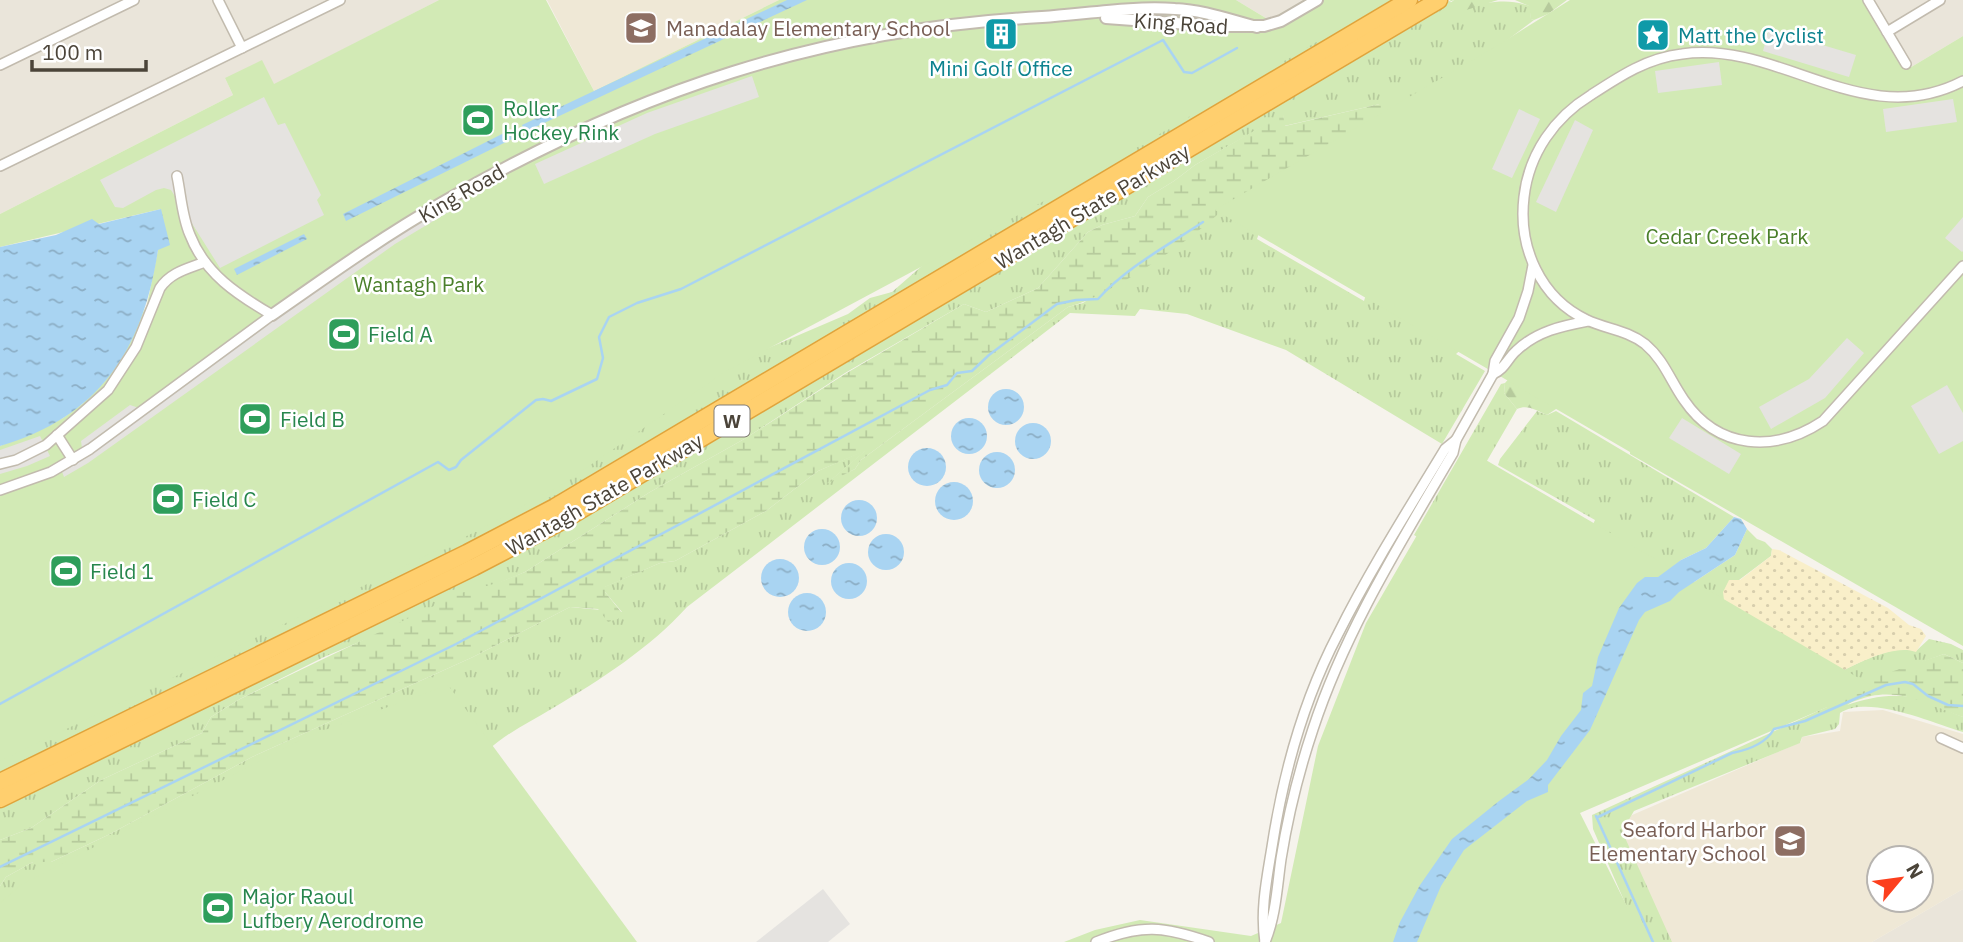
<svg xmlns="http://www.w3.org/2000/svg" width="1963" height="942" font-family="'IBM Plex Sans',sans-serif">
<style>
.residential{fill:#eae5da}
.education{fill:#efe8d6;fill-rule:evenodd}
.grass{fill:url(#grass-tufts)}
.forest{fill:url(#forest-firs)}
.wetland{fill:url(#wetland-marsh)}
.sand{fill:url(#sand-dots)}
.green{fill:#d2eab5}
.parking{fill:#e5e3e0}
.water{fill:url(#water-ripples)}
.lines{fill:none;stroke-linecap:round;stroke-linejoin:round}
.stream{stroke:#a9d4f2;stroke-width:2.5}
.minor-casing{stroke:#c2bbae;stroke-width:12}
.tertiary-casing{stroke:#c2bbae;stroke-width:14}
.motorway-casing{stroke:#e0a43c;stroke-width:19}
.minor{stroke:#fff;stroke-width:9}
.tertiary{stroke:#fff;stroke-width:10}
.motorway{stroke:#ffcf6e;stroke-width:16}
.labels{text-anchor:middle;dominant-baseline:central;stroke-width:5;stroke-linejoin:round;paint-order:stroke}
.shield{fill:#fff;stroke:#817c74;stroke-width:2}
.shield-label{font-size:19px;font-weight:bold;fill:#4b4439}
.street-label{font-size:21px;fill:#4b4439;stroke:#fff}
.education-label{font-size:21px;fill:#785e54;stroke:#fff;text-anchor:start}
.culture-label{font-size:21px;fill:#0d838f;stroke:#fff;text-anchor:start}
.leisure-label{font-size:21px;fill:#27864d;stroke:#fff;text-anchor:start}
.park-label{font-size:21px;fill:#4a7f2a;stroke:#fff}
</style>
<defs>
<pattern id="grass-tufts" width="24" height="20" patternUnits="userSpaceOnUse" patternTransform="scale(1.75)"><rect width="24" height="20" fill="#d2eab5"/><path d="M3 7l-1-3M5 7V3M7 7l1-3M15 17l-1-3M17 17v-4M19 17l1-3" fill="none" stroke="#b6ca9c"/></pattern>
<pattern id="forest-firs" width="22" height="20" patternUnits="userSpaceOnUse" patternTransform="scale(1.75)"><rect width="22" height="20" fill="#d2eab5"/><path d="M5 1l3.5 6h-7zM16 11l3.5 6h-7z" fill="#b6ca9c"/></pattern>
<pattern id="wetland-marsh" width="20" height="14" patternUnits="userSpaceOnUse" patternTransform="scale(1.75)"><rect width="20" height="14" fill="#d2eab5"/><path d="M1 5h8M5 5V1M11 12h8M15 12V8" fill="none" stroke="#b6ca9c"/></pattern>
<pattern id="sand-dots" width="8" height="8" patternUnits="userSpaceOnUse" patternTransform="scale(1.75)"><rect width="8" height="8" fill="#f9efc9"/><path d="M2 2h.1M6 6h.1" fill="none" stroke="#d7cead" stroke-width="1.8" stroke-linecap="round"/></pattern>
<pattern id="water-ripples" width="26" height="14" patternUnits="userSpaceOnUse" patternTransform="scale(1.75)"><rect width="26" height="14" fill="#a9d4f2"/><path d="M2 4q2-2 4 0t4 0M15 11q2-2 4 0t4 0" fill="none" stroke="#8caec5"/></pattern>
</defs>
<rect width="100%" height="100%" fill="#f6f3ec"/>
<g class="residential">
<polygon points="0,0 439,0 274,85 225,78 233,95 0,214"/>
<polygon points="1236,0 1304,0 1269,20"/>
<polygon points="1868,0 1963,0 1963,36 1908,69"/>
<polygon points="1963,889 1963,942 1872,942"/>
</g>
<g class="education">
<polygon points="547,0 779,0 594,91"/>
<path d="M1883,710L1963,734V889L1872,942H1659L1609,825L1801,742L1802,737L1840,731L1843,712ZM1879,858H1921V900H1879Z"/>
</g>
<g class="grass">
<polygon points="1379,0 1394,0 527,514 0,774 0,754 729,365 848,314 870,298 892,292 939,251"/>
<path d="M1451,0H1454L1449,2C1460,3 1473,5 1484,3C1502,1 1512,0 1530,6L1531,19L1534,20L1262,224L1257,239L1364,301L1367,291L1466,345L1456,354L1485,371L1442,444L1286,350L1187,314L1140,309L1135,316L1070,313L687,607C650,648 600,680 553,708C530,722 506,733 486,752L0,942V886L6,877L33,862H51L110,834L252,757L473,657L570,607L622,612L605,592L604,587L660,563L675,561L766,511L818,471L868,449L830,481L855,469L861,460L1068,307L1083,303L1380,104L1284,126L1283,115L1195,165L1174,181L1148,197L1135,216L1102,225L1088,232L1038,288L986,312L964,304L845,373L746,438L650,492L525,572L324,657L240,699L211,717L202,733L101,780L31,828L0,840V805L1308,84Z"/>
<polygon points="1505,383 1504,393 1517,409 1473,485 1427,543 1414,535 1501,384"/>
<polygon points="1537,411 1547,415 1556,411 1734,517 1706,548 1681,560 1409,842 1571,571 1595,520 1498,465 1500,459"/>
<polygon points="1747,529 1757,539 1765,542 1772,549 1771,556 1739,580 1725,608 1679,592 1735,555"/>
<path d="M1929,639L1951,644L1963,650V663L1944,654L1914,665L1847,705C1874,696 1900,691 1928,702C1940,706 1951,713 1963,717V732C1933,723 1868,694 1840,713L1839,724L1835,729L1802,737L1800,743L1634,811L1622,831L1672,942H1642L1593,829L1592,815L1827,707L1822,681C1845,670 1892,642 1916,651Z"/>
</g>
<g class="forest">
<polygon points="1454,0 1498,0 1444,17 1439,12"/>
<polygon points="1515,0 1567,0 1548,14 1534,20 1531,19 1529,6"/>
<path d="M1513,374L1559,407L1547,415C1537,411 1528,404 1517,409L1504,393L1505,383Z"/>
</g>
<g class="wetland">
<path d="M1380,104L1391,112L1224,208C1196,238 1106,298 1068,307L861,460L855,469L826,484L865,451L818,471L766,511L675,561L660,563L605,587V592L622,613L618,619L608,622L598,609L570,607L473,657L252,757L110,834L51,862H33L6,877L0,886V840L31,828L101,780L202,733L211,717L240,699L461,593L497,583L525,572L650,492L746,438L845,374L964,304L986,312L1038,288L1088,232L1102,225L1135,216L1148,197L1174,181L1195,165L1283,114L1285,126Z"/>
<path d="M1944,654L1963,663V717C1934,707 1904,689 1871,696C1856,700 1843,706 1828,707L1879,676Z"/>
</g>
<path class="sand" d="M1772,549L1779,550L1888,608L1909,625L1921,629L1926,636L1916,652C1892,642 1845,670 1822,681L1725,608L1723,592L1729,580H1740L1771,556Z"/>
<g class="green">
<polygon points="439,0 546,0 594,91 779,0 1236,0 1269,20 1304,0 1388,0 1059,193 723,373 563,484 473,533 0,761 0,446 63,418 82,404 105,381 147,305 158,250 161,209 0,247 0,214 233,95 225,78 262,60 274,84"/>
<polygon points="1570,0 1868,0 1908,69 1963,36 1963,646 1630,454 1630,452 1215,210 1495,47"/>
<polygon points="1467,449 1874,687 1580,813 1645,942 1064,942 1095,930 1140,920 1251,936 1281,923 1318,746 1366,623"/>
<polygon points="448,685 637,942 0,942 0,903 21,885 306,737"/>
</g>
<g class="parking">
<polygon points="1769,29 1856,55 1849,77 1763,51"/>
<polygon points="1719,62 1722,85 1658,93 1655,71"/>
<polygon points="752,76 759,97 655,134 544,184 535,164 647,113"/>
<polygon points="264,97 278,125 285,123 321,195 317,200 324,215 220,268 171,190 164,188 156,190 123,208 115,207 100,180"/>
<polygon points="1953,99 1957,122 1886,132 1883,109"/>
<polygon points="1519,109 1540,119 1512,178 1492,169"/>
<polygon points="1575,120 1593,130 1556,212 1536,202"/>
<polygon points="452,192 460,205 395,244 88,463 64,477 61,469 82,448 81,441 130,405 139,408"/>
<polygon points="1963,217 1963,251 1962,252 1945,238"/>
<polygon points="1847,338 1864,353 1825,398 1771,429 1759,407 1809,379"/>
<polygon points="1947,385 1963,413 1963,441 1939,454 1911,406"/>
<polygon points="1682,418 1741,454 1729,474 1669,438"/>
<polygon points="40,436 50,456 27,466 0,474 0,450"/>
<polygon points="823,889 850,924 828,942 756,942"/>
</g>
<g class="water">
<polygon points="787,0 807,0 525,132 522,125"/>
<polygon points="508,131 512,139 346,221 343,214"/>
<path d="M161,209L170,245L158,250C143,349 100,417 0,446V247L56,235L92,219L99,224Z"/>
<polygon points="304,234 307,239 237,275 234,269"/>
<circle cx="1006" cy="407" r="18"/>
<circle cx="969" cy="436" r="18"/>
<circle cx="1033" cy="441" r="18"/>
<circle cx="927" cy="467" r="19"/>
<circle cx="997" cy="470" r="18"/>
<circle cx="954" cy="501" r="19"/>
<circle cx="859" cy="518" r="18"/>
<polygon points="1734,517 1741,519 1747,529 1735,555 1679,592 1670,601 1645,612 1639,620 1590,730 1548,785 1548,792 1527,801 1464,850 1441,886 1417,942 1393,942 1400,922 1420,885 1452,839 1499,801 1529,779 1547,760 1561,736 1581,710 1583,693 1592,686 1598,657 1619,608 1637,583 1645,577 1658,577 1681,560 1706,548"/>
<circle cx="822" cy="547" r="18"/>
<circle cx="886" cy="552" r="18"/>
<circle cx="780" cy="578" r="19"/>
<circle cx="849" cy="581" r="18"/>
<circle cx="807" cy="612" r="19"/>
</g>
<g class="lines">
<g class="stream">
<polyline points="0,704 438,462 449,470 456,467 461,460 536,400 543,399 551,401 597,379 603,358 599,337 609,317 637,303 681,289 1163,40 1184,72 1192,73 1237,48"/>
<polyline points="1596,816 1653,942"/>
<path d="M1598,817L1732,753C1748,750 1766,743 1774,729L1805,721L1886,685L1905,682L1913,684L1928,696L1948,705L1963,706"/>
<path d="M0,867L456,644L930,390L947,385L957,373L972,371L989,355L1057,304L1076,300L1098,299C1127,267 1167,246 1203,222"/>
</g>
<defs>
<g id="minor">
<polyline points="218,0 242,48"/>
<polyline points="1868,0 1906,64"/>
<polyline points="1887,32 1940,0"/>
<polyline points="0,65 134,0"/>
<path d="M1963,81C1863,133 1780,40 1682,54C1647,58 1620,76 1591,95C1555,117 1529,153 1524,197C1518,247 1540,298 1587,320C1606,329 1627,330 1645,344C1664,360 1670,380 1684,400C1718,450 1775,453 1823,421L1963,266"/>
<polyline points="0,166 340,0"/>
<path d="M1493,374C1505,369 1507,359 1516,351C1537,331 1562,326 1588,321"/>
<polyline points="57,435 73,460"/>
<path d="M0,464L16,460L46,445L108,390L136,347L160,288C171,272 187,269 205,262"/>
<path d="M0,490L51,472L90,449L272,315C238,295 205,274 190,235C182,217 181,195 177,176"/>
<polyline points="1941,738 1963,748"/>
<path d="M1096,942C1141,924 1164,926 1209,942"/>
<path d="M1265,942C1276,915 1277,887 1281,859C1288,815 1299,771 1313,729C1345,631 1401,542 1453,453L1456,440L1493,374L1495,361L1519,318L1528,291L1533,265"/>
<path d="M1265,942C1260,910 1267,878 1272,847C1283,775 1304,699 1338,634C1370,570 1408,510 1445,449L1456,440"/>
</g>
<g id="tertiary">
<polyline points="1106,18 1216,26 1264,26 1281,21 1317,0"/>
<path d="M272,315C329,275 385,235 445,201C636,91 821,29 1042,17C1086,14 1131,6 1175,9C1203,10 1230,20 1257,27"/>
</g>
<g id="motorway">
<polyline points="0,782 467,553 555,507 1409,0"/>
<polyline points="0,799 474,567 562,521 1439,0"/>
</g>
</defs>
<use href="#minor" class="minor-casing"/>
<use href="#tertiary" class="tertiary-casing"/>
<use href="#motorway" class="motorway-casing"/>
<use href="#minor" class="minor"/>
<use href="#tertiary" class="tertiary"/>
<use href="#motorway" class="motorway"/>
</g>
<defs>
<symbol id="school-square" viewBox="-11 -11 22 22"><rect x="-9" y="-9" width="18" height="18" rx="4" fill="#8d6e63" stroke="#fff"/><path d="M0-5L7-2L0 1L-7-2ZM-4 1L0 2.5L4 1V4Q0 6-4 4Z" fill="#fff"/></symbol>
<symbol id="building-square" viewBox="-11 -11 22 22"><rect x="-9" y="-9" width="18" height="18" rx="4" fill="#0f9aa8" stroke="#fff"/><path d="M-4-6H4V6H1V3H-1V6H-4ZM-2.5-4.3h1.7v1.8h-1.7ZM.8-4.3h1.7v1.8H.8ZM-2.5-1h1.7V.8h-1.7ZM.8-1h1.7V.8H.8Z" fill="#fff"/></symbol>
<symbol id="sight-square" viewBox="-11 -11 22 22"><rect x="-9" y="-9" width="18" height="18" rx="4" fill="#0f9aa8" stroke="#fff"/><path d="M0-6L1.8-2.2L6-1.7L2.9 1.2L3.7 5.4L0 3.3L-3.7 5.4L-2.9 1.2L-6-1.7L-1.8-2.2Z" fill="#fff"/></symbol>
<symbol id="stadium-square" viewBox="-11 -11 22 22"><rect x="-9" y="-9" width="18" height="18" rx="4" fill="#2e9e5b" stroke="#fff"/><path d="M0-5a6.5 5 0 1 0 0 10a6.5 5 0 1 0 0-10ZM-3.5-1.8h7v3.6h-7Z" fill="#fff"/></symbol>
</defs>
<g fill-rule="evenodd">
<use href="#school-square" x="622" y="9" width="38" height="38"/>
<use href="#building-square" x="982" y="15" width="38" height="38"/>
<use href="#sight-square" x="1634" y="16" width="38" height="38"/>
<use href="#stadium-square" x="459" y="101" width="38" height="38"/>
<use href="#stadium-square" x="325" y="315" width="38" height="38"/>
<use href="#stadium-square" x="236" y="400" width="38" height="38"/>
<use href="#stadium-square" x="149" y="480" width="38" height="38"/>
<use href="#stadium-square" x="47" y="552" width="38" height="38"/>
<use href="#school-square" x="1771" y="822" width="38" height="38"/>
<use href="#stadium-square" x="199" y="889" width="38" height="38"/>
</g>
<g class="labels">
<rect class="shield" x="714.5" y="405.5" width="35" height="31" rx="5"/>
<g class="shield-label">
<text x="732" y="421">W</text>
</g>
<g class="street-label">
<text transform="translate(1181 23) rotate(4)">King Road</text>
<text transform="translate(461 193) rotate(-30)">King Road</text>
<text transform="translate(1092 206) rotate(-31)">Wantagh State Parkway</text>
<text transform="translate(604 494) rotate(-30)">Wantagh State Parkway</text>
</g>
<g class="education-label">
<text x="666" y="28">Manadalay Elementary School</text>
<text x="1766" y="829" text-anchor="end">Seaford Harbor<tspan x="1766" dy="24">Elementary School</tspan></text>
</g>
<g class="culture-label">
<text x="1678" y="35">Matt the Cyclist</text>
<text x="1001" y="68" text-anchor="middle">Mini Golf Office</text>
</g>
<g class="leisure-label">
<text x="503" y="108">Roller<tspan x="503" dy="24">Hockey Rink</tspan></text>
<text x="368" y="334">Field A</text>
<text x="280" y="419">Field B</text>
<text x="192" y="499">Field C</text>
<text x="90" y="571">Field 1</text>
<text x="242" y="896">Major Raoul<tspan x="242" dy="24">Lufbery Aerodrome</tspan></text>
</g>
<g class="park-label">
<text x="1727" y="236">Cedar Creek Park</text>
<text x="419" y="284">Wantagh Park</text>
</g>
</g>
<g transform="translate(1900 879) rotate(61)"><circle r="33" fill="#ffffff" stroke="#b7b4b0" stroke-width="2"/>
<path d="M0-5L12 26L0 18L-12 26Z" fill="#fc3f1d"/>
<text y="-10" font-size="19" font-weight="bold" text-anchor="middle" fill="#4b4439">N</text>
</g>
<path d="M32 60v10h114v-10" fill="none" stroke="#4b4439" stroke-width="3.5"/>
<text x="42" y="60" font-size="21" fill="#4b4439" stroke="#ffffff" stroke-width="5" paint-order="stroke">100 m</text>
</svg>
